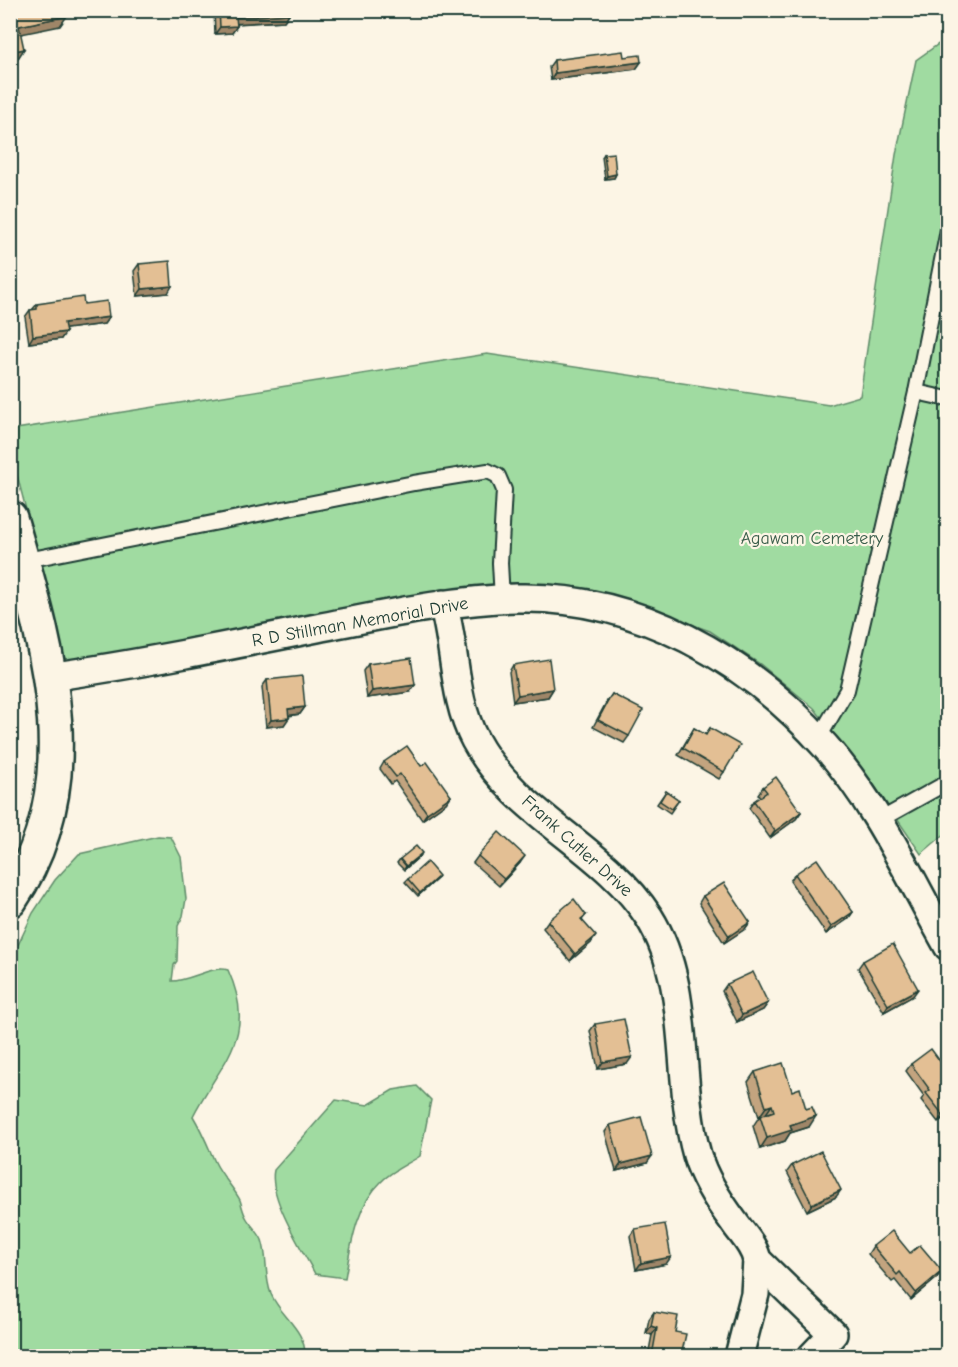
<svg xmlns="http://www.w3.org/2000/svg" width="958" height="1367" font-family="'Comic Neue',sans-serif">
<style>
.green{fill:#a0dba1;stroke:#608c6a;stroke-width:1.5}
.lines{fill:none;stroke-linecap:round;stroke-linejoin:round}
.service-casing{stroke:#1f3d34;stroke-width:18}
.minor-casing{stroke:#1f3d34;stroke-width:32}
.tertiary-casing{stroke:#1f3d34;stroke-width:38}
.service{stroke:#fcf5e5;stroke-width:14}
.minor{stroke:#fcf5e5;stroke-width:27}
.tertiary{stroke:#fcf5e5;stroke-width:33}
.wall{fill:#c3a47f;stroke:#1f3d34;stroke-width:1.5}
.shaded-wall{fill:#9f8668;stroke:#1f3d34;stroke-width:1.5}
.building{fill:#e3bf94;stroke:#1f3d34;stroke-width:1.5}
.labels{text-anchor:middle;dominant-baseline:central;stroke-width:4.5;stroke-linejoin:round;paint-order:stroke}
.park-label{font-size:18px;fill:#395d4a;stroke:#fcf5e5}
.street-label{font-size:18px;fill:#1f3d34;stroke:#fcf5e5}
</style>
<rect width="100%" height="100%" fill="#fcf5e5"/>
<filter id="ink" filterUnits="userSpaceOnUse"><feTurbulence type="fractalNoise" baseFrequency=".0167" numOctaves="2"/><feDisplacementMap in="SourceGraphic" scale="12" xChannelSelector="R" yChannelSelector="G"/><feConvolveMatrix kernelMatrix="1 2 1 2 8 2 1 2 1" color-interpolation-filters="sRGB"/></filter>
<g filter="url(#ink)">
<g class="green">
<polygon points="947,38 947,832 921,854 876,788 814,708 760,664 710,631 648,609 548,586 489,585 275,627 66,663 11,452 10,430 487,354 829,405 860,396 896,155 916,60"/>
<path d="M158,836L171,837L181,857L186,899L183,916L178,926L177,961L174,965L172,981C190,981 212,965 228,970C259,1038 220,1062 193,1116C202,1131 208,1146 215,1162C221,1175 233,1187 240,1200C242,1206 243,1212 246,1217C250,1225 258,1231 262,1240C268,1257 264,1276 271,1294C281,1317 306,1330 305,1356H11V960L33,913L55,880L79,854Z"/>
<path d="M417,1086L431,1100L420,1156C408,1164 391,1171 381,1182C356,1206 351,1245 345,1278L315,1274C302,1249 268,1197 274,1170L336,1100L368,1105L393,1090Z"/>
</g>
<g class="lines">
<defs>
<g id="service">
<polyline points="916,392 948,399"/>
<polyline points="22,561 414,483 488,471 498,476 504,490 500,563 502,599"/>
<polyline points="818,739 847,690 916,392 948,230"/>
<polyline points="878,821 948,782"/>
</g>
<g id="minor">
<path d="M443,604C456,648 453,699 475,740C515,815 604,847 649,917C693,987 675,1078 697,1155C704,1179 719,1202 734,1222C742,1234 754,1245 757,1260L833,1334L812,1356"/>
<path d="M49,677C139,664 228,646 317,628C384,615 449,600 517,598C636,595 748,659 825,746C877,804 910,879 948,946"/>
<polyline points="739,1356 755,1294 757,1260"/>
</g>
<path id="tertiary" d="M10,518C46,644 91,781 10,900"/>
</defs>
<use href="#service" class="service-casing"/>
<use href="#minor" class="minor-casing"/>
<use href="#tertiary" class="tertiary-casing"/>
<use href="#service" class="service"/>
<use href="#minor" class="minor"/>
<use href="#tertiary" class="tertiary"/>
</g>
<g class="wall">
<polygon points="214,10 288,10 289,14 284,21 237,24 237,26 232,33 215,34"/>
<polygon points="624,57 641,62 636,69 551,80 549,67 554,60"/>
<polygon points="604,154 616,174 614,178 605,179 602,157"/>
<polygon points="139,264 168,293 137,296 134,271"/>
<polygon points="37,304 84,304 109,317 104,324 65,329 61,339 29,343 25,317 30,310 32,310"/>
<polygon points="368,664 410,692 367,698 363,671"/>
<polygon points="513,665 553,689 548,697 513,702 509,672"/>
<polygon points="267,680 305,707 300,714 289,716 284,725 266,727 262,687"/>
<polygon points="612,694 629,736 624,743 593,727 607,701"/>
<polygon points="694,728 705,735 710,728 724,772 719,779 678,755"/>
<polygon points="384,762 421,766 451,796 446,803 422,820 395,781 391,784 380,769"/>
<polygon points="763,787 801,812 796,819 770,838 749,808 754,801 760,797 758,794"/>
<polygon points="666,791 679,800 670,813 657,804"/>
<polygon points="420,856 404,870 397,863 400,859"/>
<polygon points="478,856 520,863 499,886 473,863"/>
<polygon points="795,874 853,912 848,919 826,934 790,881"/>
<polygon points="408,879 437,879 418,896 405,882"/>
<polygon points="703,896 750,922 745,929 724,943 699,903"/>
<polygon points="586,915 582,920 591,943 570,961 543,928 548,921"/>
<polygon points="863,961 913,996 884,1012 858,968"/>
<polygon points="727,984 768,1003 763,1010 737,1022 722,991"/>
<polygon points="595,1024 627,1064 598,1069 590,1031"/>
<polygon points="911,1064 948,1072 948,1115 938,1122 921,1100 924,1096 906,1071"/>
<polygon points="755,1072 792,1091 809,1127 790,1133 785,1141 760,1149 753,1126 759,1117 748,1082"/>
<polygon points="610,1125 647,1163 616,1171 605,1132"/>
<polygon points="792,1165 836,1197 807,1211 787,1172"/>
<polygon points="635,1229 666,1264 636,1270 630,1236"/>
<polygon points="873,1246 910,1253 937,1278 911,1300 895,1280 892,1282 868,1254"/>
<polygon points="654,1312 675,1332 681,1356 648,1356 652,1335 646,1333 649,1319"/>
</g>
<g class="shaded-wall">
<polygon points="289,14 284,21 231,24 236,17"/>
<polygon points="67,16 60,26 12,36 19,26"/>
<polygon points="237,26 232,33 215,34 220,27"/>
<polygon points="24,49 17,60 10,61 10,52"/>
<polygon points="641,62 636,69 551,80 555,73"/>
<polygon points="616,174 614,178 605,179 607,176"/>
<polygon points="172,286 168,293 137,296 142,289"/>
<polygon points="109,317 104,324 59,330 64,323"/>
<polygon points="66,332 61,339 29,343 33,336"/>
<polygon points="415,685 410,692 367,698 372,691"/>
<polygon points="553,689 548,697 513,702 518,695"/>
<polygon points="305,707 300,714 283,716 288,709"/>
<polygon points="289,718 284,725 266,727 271,720"/>
<polygon points="451,796 446,803 422,820 427,813"/>
<polygon points="801,812 796,819 770,838 775,831"/>
<polygon points="422,853 420,856 404,870 406,866"/>
<polygon points="525,856 520,863 499,886 504,879"/>
<polygon points="439,876 437,879 418,896 420,893"/>
<polygon points="853,912 848,919 826,934 831,927"/>
<polygon points="750,922 745,929 724,943 729,936"/>
<polygon points="596,936 591,943 570,961 575,954"/>
<polygon points="918,989 913,996 884,1012 888,1005"/>
<polygon points="768,1003 763,1010 737,1022 742,1015"/>
<polygon points="632,1057 627,1064 598,1069 603,1062"/>
<polygon points="772,1105 765,1115 759,1117 766,1107"/>
<polygon points="948,1112 948,1115 938,1122 943,1115"/>
<polygon points="816,1116 809,1127 790,1133 785,1141 760,1149 767,1138 790,1125"/>
<polygon points="652,1156 647,1163 616,1171 621,1164"/>
<polygon points="841,1190 836,1197 807,1211 812,1204"/>
<polygon points="671,1257 666,1264 636,1270 641,1263"/>
<polygon points="942,1271 937,1278 911,1300 916,1293"/>
<polygon points="651,1326 657,1328 652,1335 646,1333"/>
</g>
<g class="building">
<polygon points="13,10 66,10 67,16 19,26 24,49 10,52 10,12 13,12"/>
<polygon points="219,10 288,10 289,14 236,17 237,26 220,27"/>
<polygon points="623,51 624,57 640,55 641,62 555,73 554,60"/>
<polygon points="614,153 616,174 607,176 604,154"/>
<polygon points="170,261 172,286 142,289 139,264"/>
<polygon points="83,297 84,304 107,301 109,317 64,323 66,332 33,336 30,310 37,309 37,304"/>
<polygon points="411,658 415,685 372,691 368,664"/>
<polygon points="549,659 553,689 518,695 513,665"/>
<polygon points="302,676 305,707 288,709 289,718 271,720 267,680"/>
<polygon points="612,694 643,710 629,736 598,720"/>
<polygon points="694,728 706,735 710,728 740,745 724,772 683,748"/>
<polygon points="407,746 421,766 427,762 451,796 427,813 400,774 396,777 384,762"/>
<polygon points="776,777 801,812 775,831 754,801 767,792 763,787"/>
<polygon points="666,791 679,800 672,809 660,801"/>
<polygon points="499,832 525,856 504,879 478,856"/>
<polygon points="416,846 422,853 406,866 400,859"/>
<polygon points="817,859 853,912 831,927 795,874"/>
<polygon points="427,862 439,876 420,893 408,879"/>
<polygon points="724,883 750,922 729,936 703,896"/>
<polygon points="574,899 586,915 581,919 596,936 575,954 548,921"/>
<polygon points="893,944 918,989 888,1005 863,961"/>
<polygon points="753,972 768,1003 742,1015 727,984"/>
<polygon points="624,1019 632,1057 603,1062 595,1024"/>
<polygon points="931,1049 948,1072 948,1112 943,1115 926,1093 930,1090 911,1064"/>
<polygon points="783,1063 792,1091 800,1088 806,1109 812,1107 816,1116 790,1125 792,1130 767,1138 760,1116 774,1111 772,1105 766,1107 755,1072"/>
<polygon points="641,1117 652,1156 621,1164 610,1125"/>
<polygon points="821,1151 841,1190 812,1204 792,1165"/>
<polygon points="665,1224 671,1257 641,1263 635,1229"/>
<polygon points="892,1231 910,1253 920,1245 942,1271 916,1293 900,1272 897,1275 873,1246"/>
<polygon points="654,1312 678,1316 675,1332 686,1334 681,1356 652,1356 657,1328 651,1326"/>
<polygon points="911,1349 918,1356 903,1356"/>
</g>
</g>
<g class="labels">
<g class="park-label">
<text x="812" y="538">Agawam Cemetery</text>
</g>
<g class="street-label">
<text transform="translate(360 622) rotate(-10)">R D Stillman Memorial Drive</text>
<text transform="translate(577 846) rotate(42)">Frank Cutler Drive</text>
</g>
</g>
<rect width="958" height="1367" fill="none" stroke="#fcf5e5" stroke-width="36"/>
<rect x="18" y="18" width="922" height="1331" fill="none" stroke="#1f3d34" stroke-width="2" filter="url(#ink)"/>
</svg>
